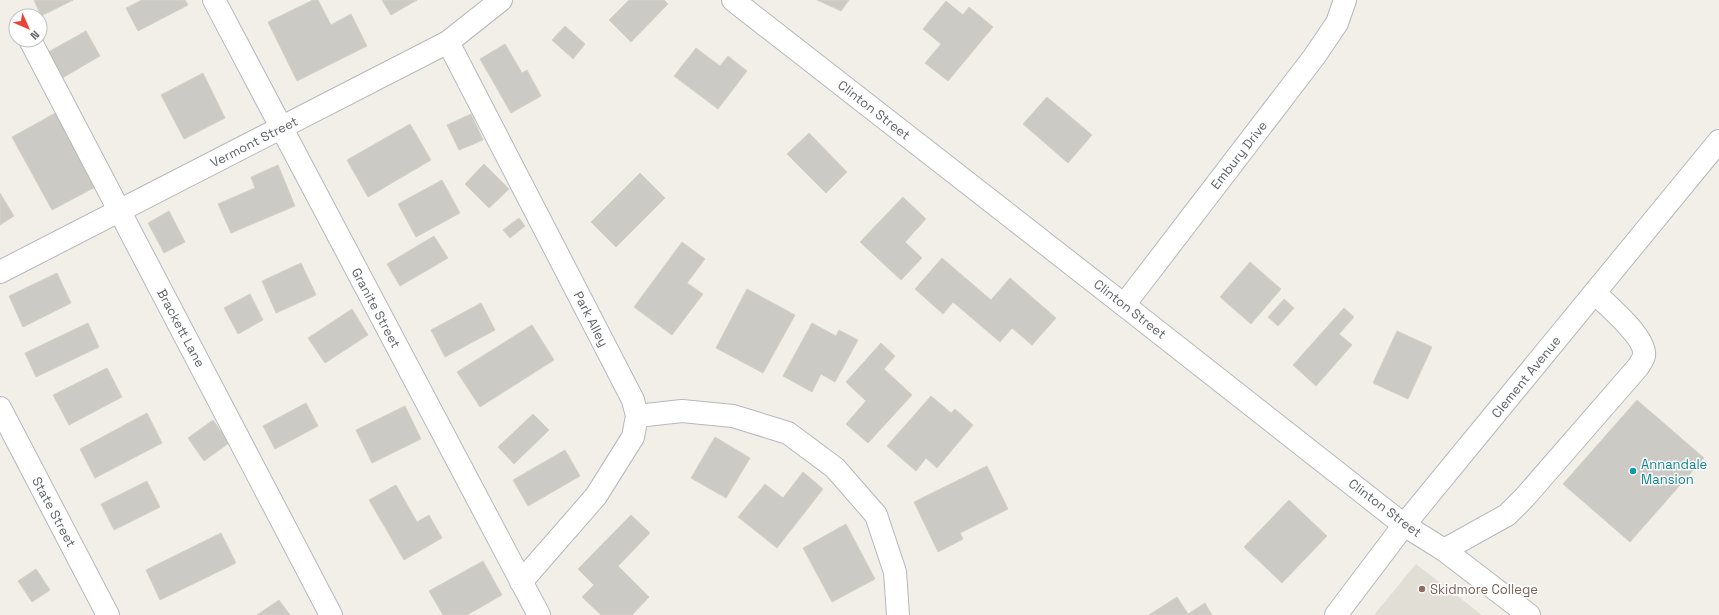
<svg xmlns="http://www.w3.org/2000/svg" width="1719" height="615" font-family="'Space Grotesk',sans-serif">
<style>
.education{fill:#e1ded6}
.building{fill:#cccac5;stroke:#d6d1c6}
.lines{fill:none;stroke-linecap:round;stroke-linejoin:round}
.minor-casing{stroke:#b5b8bc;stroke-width:24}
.minor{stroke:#fff;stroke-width:22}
.culture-dot{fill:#0f9aa8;stroke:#fff;stroke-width:1.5}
.education-dot{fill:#8d6e63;stroke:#fff;stroke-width:1.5}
.labels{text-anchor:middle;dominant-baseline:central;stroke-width:3;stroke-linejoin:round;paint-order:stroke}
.street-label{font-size:13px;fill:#5f6368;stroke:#fff}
.culture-label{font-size:13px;fill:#0d838f;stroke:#fff;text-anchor:start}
.education-label{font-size:13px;fill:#785e54;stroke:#fff;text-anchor:start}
</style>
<rect width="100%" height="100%" fill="#f1efe8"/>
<polygon class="education" points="1416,564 1482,615 1374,615"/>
<g class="building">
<polygon points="34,0 73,0 41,16"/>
<polygon points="142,0 185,0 188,5 138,31 126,8"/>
<polygon points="313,0 318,0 331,25 351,14 367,46 297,81 268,22"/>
<polygon points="382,0 417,0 391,15"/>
<polygon points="629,0 664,0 668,4 631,42 609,20"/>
<polygon points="817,0 849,0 841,11"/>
<polygon points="946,1 963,15 969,7 993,27 948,81 925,63 941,44 923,29"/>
<polygon points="565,26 585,44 573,59 552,40"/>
<polygon points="86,31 100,56 57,81 43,55"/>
<polygon points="505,44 522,73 527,70 541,96 511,113 480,59"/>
<polygon points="696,48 720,66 728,56 747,71 718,109 674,76"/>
<polygon points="203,73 225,118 184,139 161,95"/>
<polygon points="1047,97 1092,135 1068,163 1023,124"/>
<polygon points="59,111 99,185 52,210 12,137"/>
<polygon points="471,114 483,140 459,150 447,125"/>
<polygon points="410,124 431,160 368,197 347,160"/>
<polygon points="809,133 847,172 826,193 787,154"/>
<polygon points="484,164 509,189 489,208 465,184"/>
<polygon points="278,165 295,206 231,233 218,204 255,188 251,177"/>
<polygon points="640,173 665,198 616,247 591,222"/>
<polygon points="442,180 460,213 416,237 398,204"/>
<polygon points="0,193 14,216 0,225"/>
<polygon points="903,197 926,219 905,242 922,258 901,280 860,242"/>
<polygon points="169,211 185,242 164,253 148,223"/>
<polygon points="519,218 525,226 510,238 503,230"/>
<polygon points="434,236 448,258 400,286 387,264"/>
<polygon points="682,242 705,259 687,283 703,294 672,335 634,307"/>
<polygon points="942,258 991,300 1010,278 1056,318 1032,345 1012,328 1000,342 953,302 943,314 915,289"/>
<polygon points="1250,262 1281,289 1251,324 1220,297"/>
<polygon points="301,263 316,295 276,313 262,281"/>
<polygon points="57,273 71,303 23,327 9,296"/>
<polygon points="747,289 795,315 763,373 716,348"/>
<polygon points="250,294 263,320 238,334 224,308"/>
<polygon points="1284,299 1294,308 1278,326 1268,317"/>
<polygon points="481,303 495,330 445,357 431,330"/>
<polygon points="1344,308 1354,317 1339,334 1352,345 1316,386 1293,365"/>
<polygon points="352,309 368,335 325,363 308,338"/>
<polygon points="88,323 99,347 36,377 25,353"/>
<polygon points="812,323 836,336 839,330 858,340 835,382 821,374 812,392 783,376"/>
<polygon points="532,325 554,360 480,407 457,372"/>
<polygon points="1397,331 1432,347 1408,399 1373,383"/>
<polygon points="881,343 895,356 884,369 912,395 868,443 846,424 866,401 846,382"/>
<polygon points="107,368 122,397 69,425 53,395"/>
<polygon points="931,396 951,413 955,409 973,425 937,468 926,458 916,471 887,446"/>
<polygon points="1637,400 1704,458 1630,542 1563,484"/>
<polygon points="306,403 318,426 275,449 263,426"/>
<polygon points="405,406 421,439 372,463 356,430"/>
<polygon points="147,413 162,443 95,478 80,449"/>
<polygon points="533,414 549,430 514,464 498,447"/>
<polygon points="213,420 229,443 204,461 188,438"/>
<polygon points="715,437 750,458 726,498 691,478"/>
<polygon points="565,450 580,476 528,506 513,480"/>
<polygon points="987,466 1008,509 960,533 963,539 938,552 914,502"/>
<polygon points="803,472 823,489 777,548 738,517 765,484 783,498"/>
<polygon points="147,481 160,507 114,530 101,504"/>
<polygon points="396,485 417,522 429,515 442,538 404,560 369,500"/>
<polygon points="1289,500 1327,536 1282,583 1244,547"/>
<polygon points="631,515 650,533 618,566 649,597 632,615 601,615 582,597 594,585 578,569"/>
<polygon points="846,524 875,579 832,602 803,548"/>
<polygon points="221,533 236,563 160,600 146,570"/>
<polygon points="483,561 502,595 467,615 443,615 429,591"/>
<polygon points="36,569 50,590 32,602 18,581"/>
<polygon points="1177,597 1188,614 1205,603 1212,615 1149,615"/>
<polygon points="279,600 290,615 257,615"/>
</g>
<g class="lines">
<defs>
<g id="minor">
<polyline points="214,0 539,615"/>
<polyline points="733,0 1124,305 1404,525 1444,550 1529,615"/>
<polyline points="30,40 331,615"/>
<polyline points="448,42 633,400 637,416 633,437 596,496 521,582"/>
<polyline points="0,272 448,42 501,0"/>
<polyline points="1124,305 1314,57 1337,23 1345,0"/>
<polyline points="0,408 108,615"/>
<polyline points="637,416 682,411 733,416 788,433 835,468 876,515 895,572 898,615"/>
<path d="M1444,550L1507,515L1525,497L1638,367C1640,364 1643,359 1644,356C1647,338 1607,305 1595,293"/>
<polyline points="1336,615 1404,525 1719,141"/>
</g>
</defs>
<use href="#minor" class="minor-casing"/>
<use href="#minor" class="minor"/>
</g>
<circle class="culture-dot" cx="1633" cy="471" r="4"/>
<circle class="education-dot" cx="1422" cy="589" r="4"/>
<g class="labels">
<g class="street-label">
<text transform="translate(874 110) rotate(38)">Clinton Street</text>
<text transform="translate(254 142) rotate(-27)">Vermont Street</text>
<text transform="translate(1239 155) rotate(-52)">Embury Drive</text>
<text transform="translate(376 308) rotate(62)">Granite Street</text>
<text transform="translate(1130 309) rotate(38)">Clinton Street</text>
<text transform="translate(591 319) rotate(63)">Park Alley</text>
<text transform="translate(181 328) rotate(62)">Brackett Lane</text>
<text transform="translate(1526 377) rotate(-51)">Clement Avenue</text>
<text transform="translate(1385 508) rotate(37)">Clinton Street</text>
<text transform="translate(54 512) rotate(62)">State Street</text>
</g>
<g class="culture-label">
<text x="1641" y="464">Annandale<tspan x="1641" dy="15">Mansion</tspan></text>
</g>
<g class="education-label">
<text x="1430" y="589">Skidmore College</text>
</g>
</g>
<g transform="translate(28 28) rotate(135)"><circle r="19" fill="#ffffff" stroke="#bfc1c3"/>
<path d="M0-3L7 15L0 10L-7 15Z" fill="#ea4335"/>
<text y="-6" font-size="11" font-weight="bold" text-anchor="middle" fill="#5f6368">N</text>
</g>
</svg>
